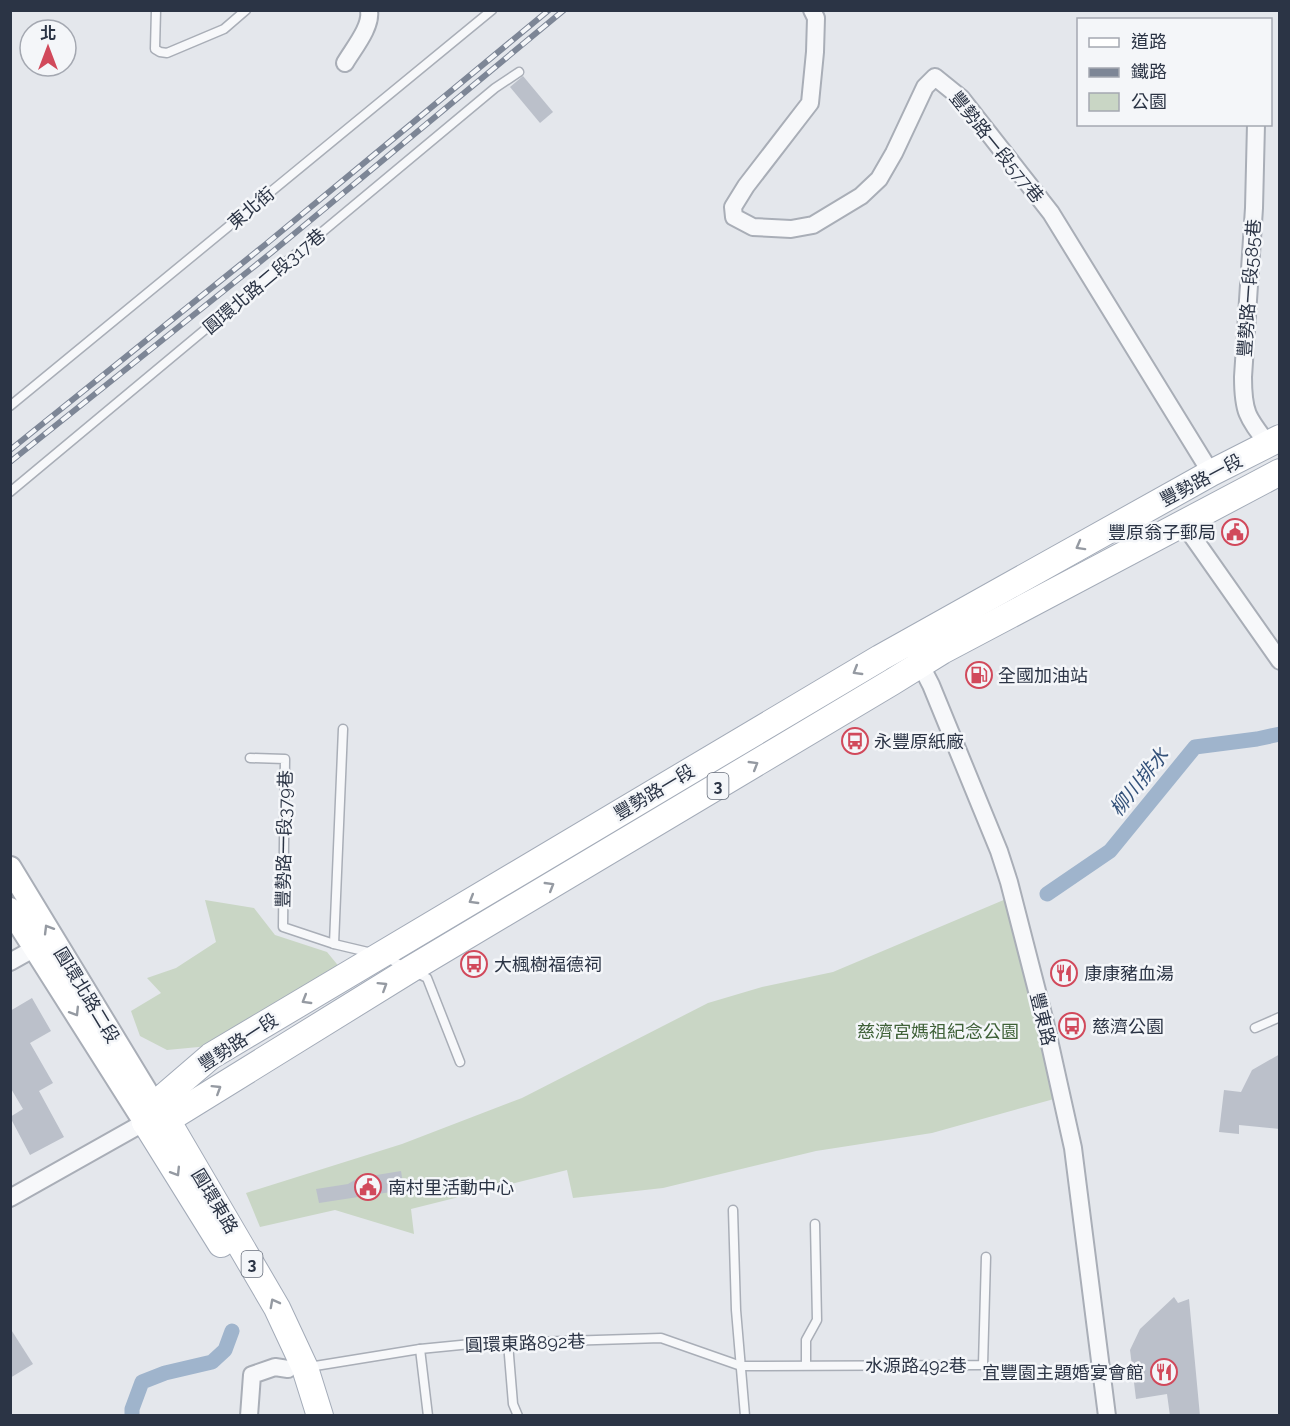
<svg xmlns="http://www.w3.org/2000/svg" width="1290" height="1426" font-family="Raleway,'Noto Sans TC',sans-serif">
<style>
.green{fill:#c9d6c5}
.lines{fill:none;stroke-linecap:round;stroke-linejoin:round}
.canal{stroke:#9fb4cc;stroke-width:15}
.building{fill:#bbc0ca}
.lane-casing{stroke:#a9aeb7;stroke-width:11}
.street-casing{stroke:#a9aeb7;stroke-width:20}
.secondary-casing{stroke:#a9aeb7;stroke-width:26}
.primary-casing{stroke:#a3abb8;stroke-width:28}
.lane{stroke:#f7f8fa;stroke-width:8}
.street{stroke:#f7f8fa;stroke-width:16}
.secondary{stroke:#fff;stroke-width:22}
.primary{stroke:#fff;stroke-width:26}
.rail-casing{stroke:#7d8696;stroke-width:6}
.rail{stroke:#f4f6f9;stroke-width:4;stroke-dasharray:11;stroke-linecap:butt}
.oneway{stroke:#959aa2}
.labels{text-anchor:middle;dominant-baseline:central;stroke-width:5;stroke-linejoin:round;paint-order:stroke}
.shield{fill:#f4f6f9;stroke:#676e7b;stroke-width:1.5}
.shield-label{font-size:16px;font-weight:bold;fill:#2b3445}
.street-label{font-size:18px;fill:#2b3445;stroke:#f4f6f9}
.poi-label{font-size:18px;fill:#2b3445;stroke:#f4f6f9;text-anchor:start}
.park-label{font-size:18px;fill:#3f6138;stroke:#f4f6f9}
.water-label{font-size:20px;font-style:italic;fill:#34527a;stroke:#f4f6f9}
</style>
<rect width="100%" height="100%" fill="#e4e7ec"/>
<g class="green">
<polygon points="1006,899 1054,1099 932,1133 816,1151 663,1188 573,1198 567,1170 411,1209 414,1234 335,1210 260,1227 246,1193 402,1144 522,1098 708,1003 762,987 833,972"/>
<polygon points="205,900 254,908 275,935 327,952 341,969 209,1046 167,1050 140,1036 131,1011 161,993 147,978 176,968 216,942"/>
</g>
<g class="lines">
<g class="canal">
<polyline points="1047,894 1110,851 1195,747 1257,739 1280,734"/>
<polyline points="132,1416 132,1409 142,1382 165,1373 212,1362 225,1350 232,1331"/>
</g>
</g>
<g class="building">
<polygon points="523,76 553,112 540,123 510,87"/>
<polygon points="32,998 51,1031 30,1043 53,1083 39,1091 64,1137 30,1155 10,1117 23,1109 10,1087 10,1011"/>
<polygon points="1280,1054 1280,1129 1239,1125 1239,1134 1219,1132 1224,1090 1241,1092 1252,1070"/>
<polygon points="401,1171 404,1190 319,1203 316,1189 348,1184 358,1178"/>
<polygon points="1174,1297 1178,1303 1189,1299 1200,1416 1170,1416 1167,1394 1136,1399 1130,1350 1140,1329"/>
<polygon points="10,1328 33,1364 10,1378"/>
</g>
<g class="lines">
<defs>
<g id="lane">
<polyline points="156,10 155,49 160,52 167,53 224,29 246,10"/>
<polyline points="10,406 492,10"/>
<polyline points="10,492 495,88 519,72"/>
<polyline points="250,758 285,759 283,927 334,944 372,953"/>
<polyline points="334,944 343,729"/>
<polyline points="385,957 427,978 460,1062"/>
<polyline points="1255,1028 1280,1017"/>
<polyline points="733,1210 736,1310 745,1416"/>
<polyline points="508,1343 513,1404 518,1416"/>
<polyline points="420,1349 428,1416"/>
<polyline points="806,1365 806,1340 817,1320 815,1224"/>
<polyline points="309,1367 420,1349 471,1344 661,1338 741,1366 983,1365 986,1257"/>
</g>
<g id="street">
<polyline points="812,10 816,18 815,52 810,103 746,186 733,207 734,217 753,227 791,229 813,225 861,196 879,179 894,153 925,87 935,77 961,98 1051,213 1211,473"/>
<path d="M345,63C353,49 372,27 369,10"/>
<path d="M1256,124L1254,208L1243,377C1243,412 1247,417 1268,444"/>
<polyline points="1183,523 1280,661"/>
<polyline points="916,656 931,685 999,851 1009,882 1045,1022 1073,1148 1107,1416"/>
<polyline points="10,962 35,948"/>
<polyline points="10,1198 145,1122"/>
<polyline points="249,1416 252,1375 275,1367 288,1369"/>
</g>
<g id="secondary">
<polyline points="10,868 154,1105 166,1118"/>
<polyline points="10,909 145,1122"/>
</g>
<g id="primary">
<polyline points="167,1120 277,1308 305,1368 320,1416"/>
<polyline points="145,1122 154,1105 211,1056 880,658 1211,473 1280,438"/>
<polyline points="145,1122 167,1120 411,969 892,682 942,651 1280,472"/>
<polyline points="145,1122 221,1244"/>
</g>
</defs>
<use href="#lane" class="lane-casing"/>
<use href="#street" class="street-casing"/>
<use href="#secondary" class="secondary-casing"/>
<use href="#primary" class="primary-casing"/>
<use href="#lane" class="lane"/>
<use href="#street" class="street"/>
<use href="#secondary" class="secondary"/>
<use href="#primary" class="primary"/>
<defs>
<g id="rail">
<polyline points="10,450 266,244 549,10"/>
<polyline points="10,462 271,253 564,10"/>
</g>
</defs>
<use href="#rail" class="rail-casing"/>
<use href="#rail" class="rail"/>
</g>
<defs><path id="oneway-chevron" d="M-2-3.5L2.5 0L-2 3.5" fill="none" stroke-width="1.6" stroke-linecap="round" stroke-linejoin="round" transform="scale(1.5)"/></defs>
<g class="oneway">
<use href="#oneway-chevron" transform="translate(1080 546) rotate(151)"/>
<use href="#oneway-chevron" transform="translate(857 671) rotate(149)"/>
<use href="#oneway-chevron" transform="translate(754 765) rotate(-31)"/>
<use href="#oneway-chevron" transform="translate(550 886) rotate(-31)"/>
<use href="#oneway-chevron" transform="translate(473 900) rotate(149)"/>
<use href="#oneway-chevron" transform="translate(48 929) rotate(-121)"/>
<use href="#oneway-chevron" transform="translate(383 986) rotate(-32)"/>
<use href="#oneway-chevron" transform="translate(306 1000) rotate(149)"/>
<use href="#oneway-chevron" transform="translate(75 1012) rotate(58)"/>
<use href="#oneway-chevron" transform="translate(217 1089) rotate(-32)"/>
<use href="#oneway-chevron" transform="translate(176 1172) rotate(58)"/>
<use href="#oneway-chevron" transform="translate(274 1303) rotate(-118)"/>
</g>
<defs>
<symbol id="civic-ring" viewBox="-11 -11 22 22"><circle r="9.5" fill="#f4f6f9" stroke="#d1495b" stroke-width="1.5"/><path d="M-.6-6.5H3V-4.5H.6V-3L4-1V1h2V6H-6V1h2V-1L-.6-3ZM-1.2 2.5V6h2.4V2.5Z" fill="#d1495b"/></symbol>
<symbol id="fuel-ring" viewBox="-11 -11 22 22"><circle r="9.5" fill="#f4f6f9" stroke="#d1495b" stroke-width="1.5"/><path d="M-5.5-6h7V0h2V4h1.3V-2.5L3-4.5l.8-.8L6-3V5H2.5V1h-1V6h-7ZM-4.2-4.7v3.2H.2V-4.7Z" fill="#d1495b"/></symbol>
<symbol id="bus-ring" viewBox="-11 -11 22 22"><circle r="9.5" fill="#f4f6f9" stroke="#d1495b" stroke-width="1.5"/><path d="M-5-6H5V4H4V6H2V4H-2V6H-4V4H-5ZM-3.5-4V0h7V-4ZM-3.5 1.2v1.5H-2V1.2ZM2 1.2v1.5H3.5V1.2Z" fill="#d1495b"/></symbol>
<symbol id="restaurant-ring" viewBox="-11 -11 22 22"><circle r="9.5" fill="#f4f6f9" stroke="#d1495b" stroke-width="1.5"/><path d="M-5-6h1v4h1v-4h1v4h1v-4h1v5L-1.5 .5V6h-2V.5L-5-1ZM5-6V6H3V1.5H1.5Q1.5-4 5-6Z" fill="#d1495b"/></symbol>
</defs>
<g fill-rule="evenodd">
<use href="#civic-ring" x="1220" y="517" width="30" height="30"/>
<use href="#fuel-ring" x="964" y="660" width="30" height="30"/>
<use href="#bus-ring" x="840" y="726" width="30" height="30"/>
<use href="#bus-ring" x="459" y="949" width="30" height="30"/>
<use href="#restaurant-ring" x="1049" y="958" width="30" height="30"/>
<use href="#bus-ring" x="1057" y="1011" width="30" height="30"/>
<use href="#civic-ring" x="353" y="1172" width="30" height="30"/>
<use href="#restaurant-ring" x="1149" y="1357" width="30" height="30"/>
</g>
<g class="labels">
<g class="shield">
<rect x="707.5" y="773" width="21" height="26" rx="4.5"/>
<rect x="241.5" y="1251" width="21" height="26" rx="4.5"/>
</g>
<g class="shield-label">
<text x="718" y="786">3</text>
<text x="252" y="1264">3</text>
</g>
<g class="street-label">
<text transform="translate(997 147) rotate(51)">豐勢路一段577巷</text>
<text transform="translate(251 208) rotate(-40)">東北街</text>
<text transform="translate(264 281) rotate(-40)">圓環北路二段317巷</text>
<text transform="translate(1249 288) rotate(-86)">豐勢路一段585巷</text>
<text transform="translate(1201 480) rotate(-28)">豐勢路一段</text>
<text transform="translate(654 792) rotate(-31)">豐勢路一段</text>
<text transform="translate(284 839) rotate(-89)">豐勢路一段379巷</text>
<text transform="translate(87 995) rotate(59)">圓環北路二段</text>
<text transform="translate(1043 1019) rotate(76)">豐東路</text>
<text transform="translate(238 1042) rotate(-33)">豐勢路一段</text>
<text transform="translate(215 1201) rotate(59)">圓環東路</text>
<text transform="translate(525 1343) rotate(-2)">圓環東路892巷</text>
<text x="916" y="1365">水源路492巷</text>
</g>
<g class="poi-label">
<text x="1216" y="532" text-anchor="end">豐原翁子郵局</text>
<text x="998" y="675">全國加油站</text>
<text x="874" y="741">永豐原紙廠</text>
<text x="494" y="964">大楓樹福德祠</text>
<text x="1084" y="973">康康豬血湯</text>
<text x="1092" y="1026">慈濟公園</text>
<text x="388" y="1187">南村里活動中心</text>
<text x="1144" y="1372" text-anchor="end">宜豐園主題婚宴會館</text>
</g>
<g class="park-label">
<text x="938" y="1031">慈濟宮媽祖紀念公園</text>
</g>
<g class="water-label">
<text transform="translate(1139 782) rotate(-51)">柳川排水</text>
</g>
</g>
<rect width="1290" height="1426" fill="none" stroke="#2b3445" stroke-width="24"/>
<rect x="1077" y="18" width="195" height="108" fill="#f4f6f9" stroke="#a4a8b1" stroke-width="1.5"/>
<rect x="1089" y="38" width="30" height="9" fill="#ffffff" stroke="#a4a8b1" stroke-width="1.5"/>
<text x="1131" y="48" font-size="18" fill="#2b3445">道路</text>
<rect x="1089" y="68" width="30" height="9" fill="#7d8696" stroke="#a4a8b1" stroke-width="1.5"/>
<text x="1131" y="78" font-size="18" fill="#2b3445">鐵路</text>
<rect x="1089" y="93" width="30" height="18" fill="#c9d6c5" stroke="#a4a8b1" stroke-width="1.5"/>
<text x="1131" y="108" font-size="18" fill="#2b3445">公園</text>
<g transform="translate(48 48)"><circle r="28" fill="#f4f6f9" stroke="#a4a8b1" stroke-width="1.5"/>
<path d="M0-4.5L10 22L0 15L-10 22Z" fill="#d1495b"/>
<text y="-9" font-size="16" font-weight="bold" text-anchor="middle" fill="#2b3445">北</text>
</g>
</svg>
